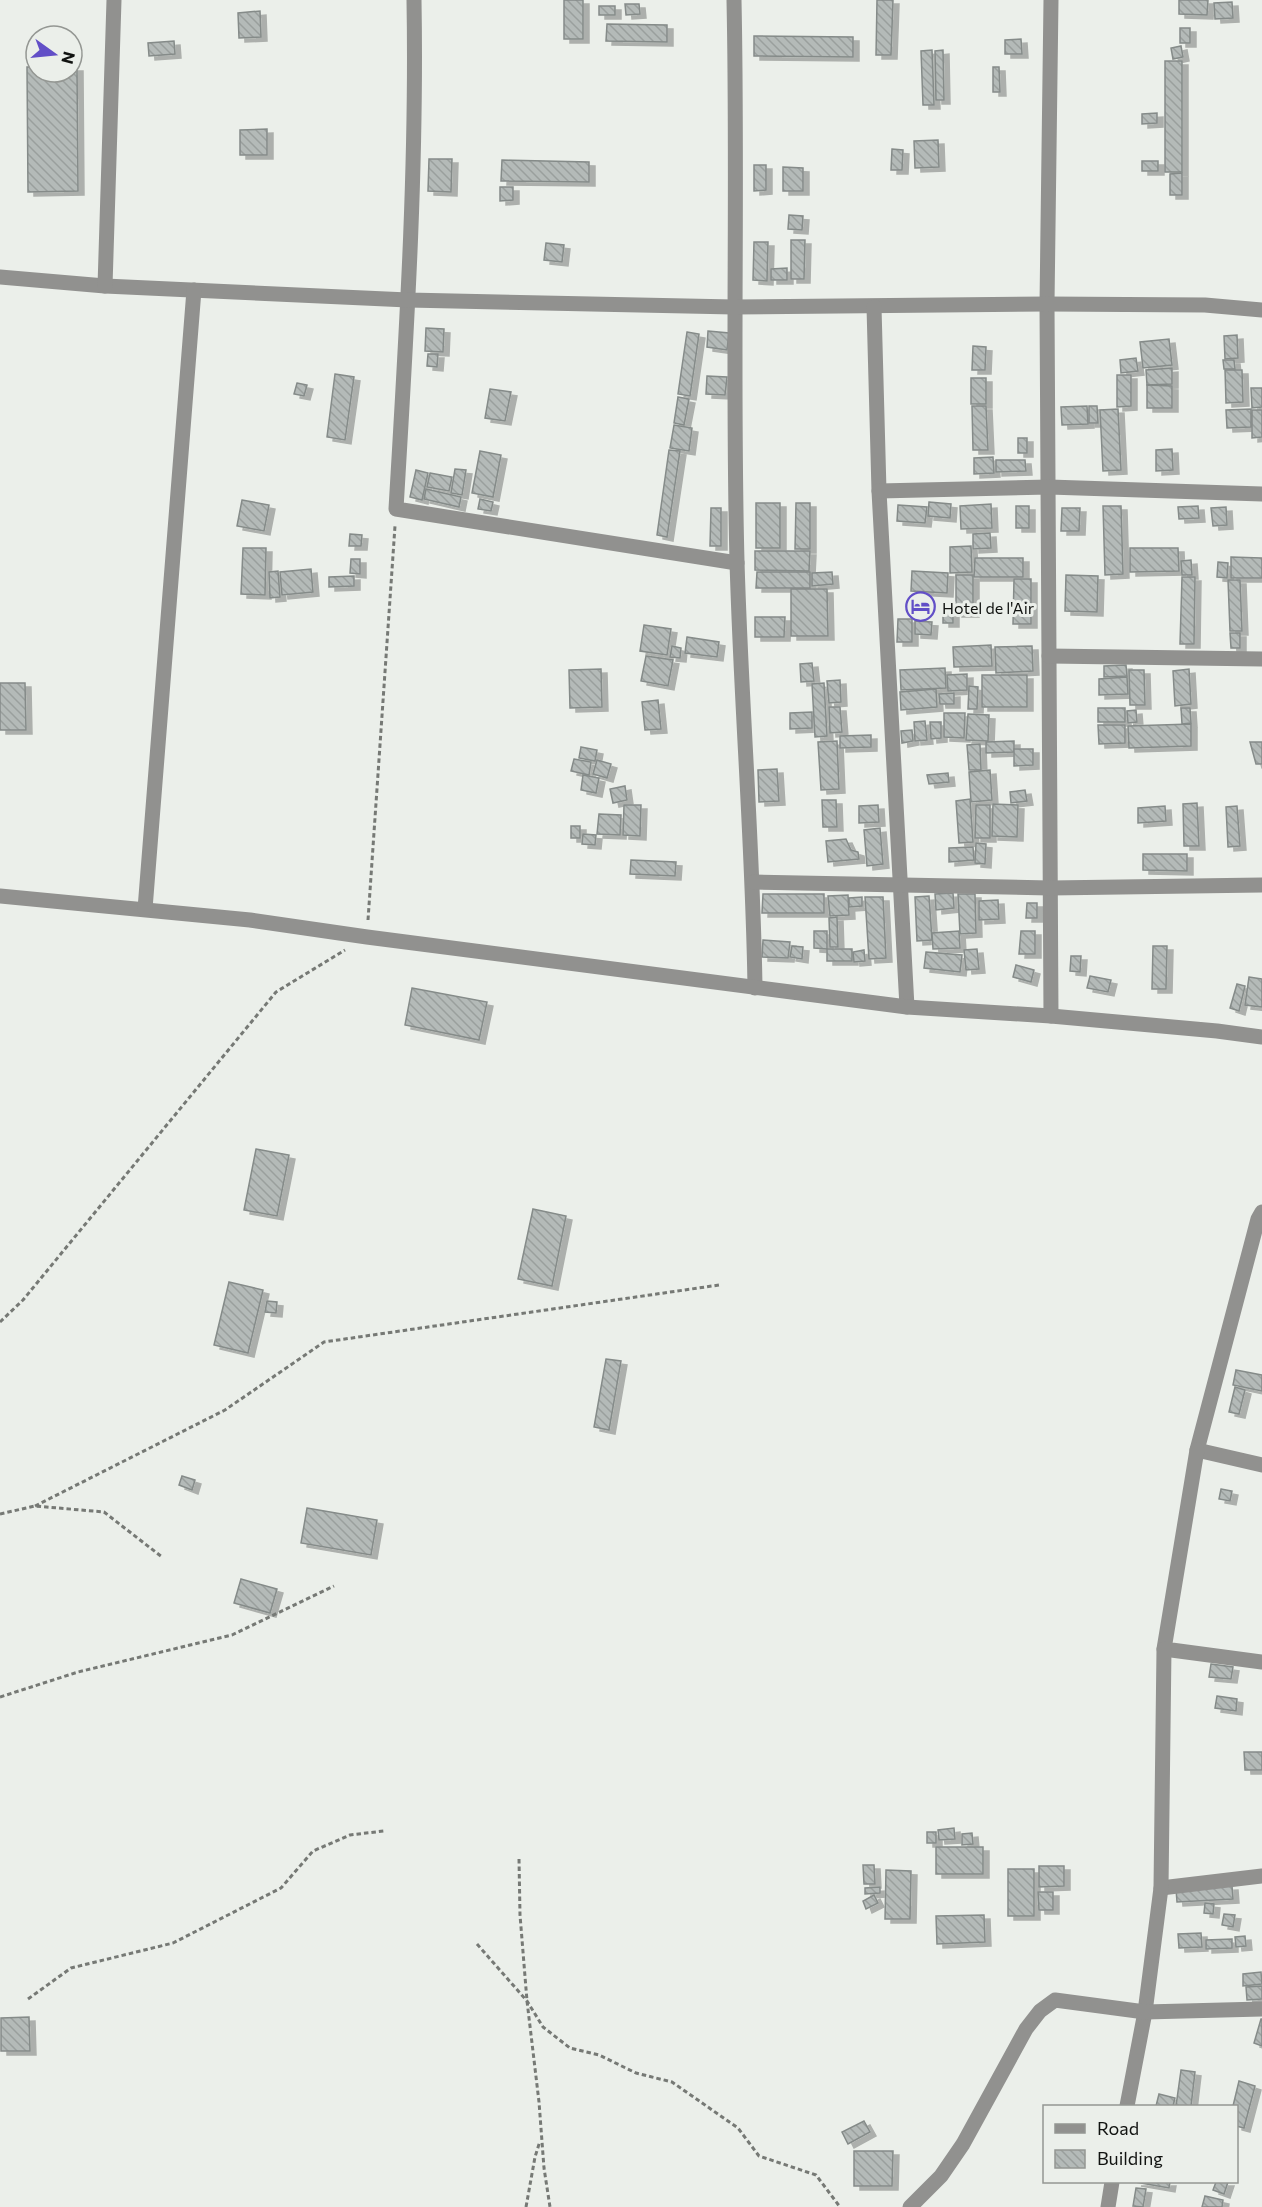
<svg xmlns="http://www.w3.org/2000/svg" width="1262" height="2207" font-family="Commissioner,sans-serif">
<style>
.building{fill:url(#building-back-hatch);stroke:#858b89;stroke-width:1.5;filter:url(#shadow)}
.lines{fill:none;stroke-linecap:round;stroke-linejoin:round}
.path{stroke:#767975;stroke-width:3;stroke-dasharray:4.5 3;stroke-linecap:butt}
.minor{stroke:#91918f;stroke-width:15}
.labels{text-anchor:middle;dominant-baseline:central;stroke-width:6;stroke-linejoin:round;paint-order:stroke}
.poi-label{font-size:16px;fill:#111311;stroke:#ebefea;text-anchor:start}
</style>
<defs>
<pattern id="building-back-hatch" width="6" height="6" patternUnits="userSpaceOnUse" patternTransform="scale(1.5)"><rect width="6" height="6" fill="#b4bab8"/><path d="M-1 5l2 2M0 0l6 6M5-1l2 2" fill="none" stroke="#9a9f9d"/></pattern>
<filter id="shadow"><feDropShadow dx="6" dy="4" stdDeviation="0" flood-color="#0004"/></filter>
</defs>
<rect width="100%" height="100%" fill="#ebefea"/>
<g class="building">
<rect x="564" y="0" width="19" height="39"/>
<polygon points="877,0 893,0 891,55 876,55"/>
<polygon points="1179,0 1208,0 1207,15 1179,14"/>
<polygon points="1232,2 1233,18 1215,19 1214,3"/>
<polygon points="625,4 639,4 640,14 626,15"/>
<rect x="599" y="6" width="16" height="9"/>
<polygon points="260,11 261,37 239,38 238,13"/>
<polygon points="607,24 667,25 667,42 606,41"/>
<rect x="1180" y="28" width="10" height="15"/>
<polygon points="754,36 853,37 853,57 754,56"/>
<polygon points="1021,39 1022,54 1005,54 1005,40"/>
<polygon points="174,41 175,54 149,56 148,43"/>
<polygon points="1181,46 1183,57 1173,59 1171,48"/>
<polygon points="932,50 934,105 923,105 921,51"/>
<polygon points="943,50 944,100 936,100 935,51"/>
<rect x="1165" y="61" width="17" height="111"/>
<polygon points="27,67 36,67 36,72 72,72 72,67 77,67 78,191 28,192"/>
<polygon points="993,67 999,67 1000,92 993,92"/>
<polygon points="1157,113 1157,123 1142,124 1142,114"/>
<polygon points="267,129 267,155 240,155 240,130"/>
<polygon points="938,140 939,167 915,168 914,141"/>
<polygon points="892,149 903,150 902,170 891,170"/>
<polygon points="429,159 452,159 451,192 428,191"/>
<polygon points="502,160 589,162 589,182 501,181"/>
<rect x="1142" y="161" width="16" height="10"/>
<polygon points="754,165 766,165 766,190 754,191"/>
<polygon points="783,167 803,168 803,191 783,191"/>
<polygon points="1182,173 1182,195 1170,195 1170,174"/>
<polygon points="500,187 513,187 513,200 500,201"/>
<polygon points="789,215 803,216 802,230 788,229"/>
<polygon points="791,240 805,240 804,279 791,279"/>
<polygon points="754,242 768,242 767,281 753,280"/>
<polygon points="546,243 564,245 562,262 544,260"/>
<polygon points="787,268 787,280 771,280 771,269"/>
<polygon points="426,328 444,329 443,352 425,351"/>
<polygon points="708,331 729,333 727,350 707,347"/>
<polygon points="687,332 699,334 690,396 678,394"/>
<polygon points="1237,335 1238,358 1225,359 1224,336"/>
<polygon points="1169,339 1172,365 1143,368 1140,342"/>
<polygon points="973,346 986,347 985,370 972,370"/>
<polygon points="428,354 438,354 437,367 427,366"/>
<polygon points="1136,358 1138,371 1121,373 1120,360"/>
<polygon points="1223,360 1234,360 1235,369 1224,369"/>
<polygon points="1172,368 1172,384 1147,385 1146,370"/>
<polygon points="1225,370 1242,370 1243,402 1226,403"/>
<polygon points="335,374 354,377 345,440 327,437"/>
<polygon points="1117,375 1131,375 1131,406 1117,407"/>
<polygon points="707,376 727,377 725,395 706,394"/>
<rect x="971" y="378" width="15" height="26"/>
<polygon points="297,383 307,385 304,396 294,394"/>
<polygon points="1147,385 1172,386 1172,408 1147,408"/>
<polygon points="1251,388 1262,388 1262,407 1252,408"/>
<polygon points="490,389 511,392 505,421 485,418"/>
<polygon points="678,397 689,399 684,425 674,423"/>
<polygon points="972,406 986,406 988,450 973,450"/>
<polygon points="1087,406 1088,424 1062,425 1061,407"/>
<polygon points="1089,406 1097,406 1098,423 1089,423"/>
<polygon points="1118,409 1121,470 1103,471 1100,410"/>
<polygon points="1251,409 1251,427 1227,428 1226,410"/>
<polygon points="1252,410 1262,410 1262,437 1252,438"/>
<polygon points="674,425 692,428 689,451 670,448"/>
<rect x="1018" y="438" width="9" height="15"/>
<polygon points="1172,449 1173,470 1156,471 1156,450"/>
<polygon points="669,450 680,451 667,537 657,535"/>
<polygon points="480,451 501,455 493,497 472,493"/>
<polygon points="993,457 994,473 974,474 974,458"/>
<polygon points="996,460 1025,460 1026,471 996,472"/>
<polygon points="455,469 466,470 462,495 451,493"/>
<polygon points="416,470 428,473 422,500 410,497"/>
<polygon points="430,473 452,477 449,491 427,487"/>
<polygon points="426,489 461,497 459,507 424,499"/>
<polygon points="480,499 493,502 491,511 478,509"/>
<polygon points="242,500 269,505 264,531 237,526"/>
<polygon points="929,502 951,504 950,518 928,516"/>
<rect x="756" y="503" width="24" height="45"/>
<polygon points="796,503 810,503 810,549 795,549"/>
<polygon points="991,504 992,528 961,529 960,506"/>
<polygon points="898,505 927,507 925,523 897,521"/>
<rect x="1016" y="506" width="13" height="22"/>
<polygon points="1103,506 1121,506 1123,574 1105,575"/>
<polygon points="1198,506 1199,518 1179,519 1178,507"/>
<polygon points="1226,507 1227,525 1213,526 1211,508"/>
<polygon points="711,508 721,508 721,546 710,546"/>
<polygon points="1062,508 1080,508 1079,531 1061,531"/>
<polygon points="990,533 991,548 973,549 973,534"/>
<polygon points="350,534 362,535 361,546 349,546"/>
<polygon points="971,546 972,572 950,573 950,547"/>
<polygon points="243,548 266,548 265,595 241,594"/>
<polygon points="1130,548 1178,548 1179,571 1130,572"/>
<polygon points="755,551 810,551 809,571 755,570"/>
<polygon points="1231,557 1262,558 1262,578 1231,578"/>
<polygon points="975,558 1023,558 1023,577 974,577"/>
<polygon points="351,559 360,559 360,574 350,573"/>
<polygon points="1191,560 1192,575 1182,575 1181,561"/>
<polygon points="1218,562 1228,563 1227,578 1217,577"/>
<polygon points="311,569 313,592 282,595 280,572"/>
<polygon points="278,571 280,597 270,598 269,572"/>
<polygon points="912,571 948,573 947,593 911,591"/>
<polygon points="757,572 810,572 810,588 756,588"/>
<polygon points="832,572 833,584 812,586 812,573"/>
<rect x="956" y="575" width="17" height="38"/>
<polygon points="1066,575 1098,576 1097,612 1065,611"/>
<polygon points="354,576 354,586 329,587 329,577"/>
<polygon points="1182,577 1195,577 1194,644 1180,644"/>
<polygon points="1014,579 1031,579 1031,624 1013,624"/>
<polygon points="1228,580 1240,580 1242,631 1230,631"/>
<polygon points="791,589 827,589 828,636 791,636"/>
<rect x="943" y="608" width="10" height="15"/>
<polygon points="755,617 785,617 784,637 755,637"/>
<polygon points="898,619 912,619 912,642 897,642"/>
<polygon points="915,621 932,622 931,635 915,634"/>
<polygon points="644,625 671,629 667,655 640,651"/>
<polygon points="1230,633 1240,633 1240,648 1231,648"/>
<polygon points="687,637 719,642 717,657 685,653"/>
<polygon points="991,645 992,666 954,667 953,647"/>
<polygon points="672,646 681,648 680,658 670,657"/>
<polygon points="1032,646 1033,671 996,673 995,647"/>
<polygon points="646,656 673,660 668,686 641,681"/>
<polygon points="812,663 814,681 801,682 800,664"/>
<polygon points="1126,665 1127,676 1104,677 1104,666"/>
<polygon points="945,668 946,688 901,690 900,670"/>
<polygon points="601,669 602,707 570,708 569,670"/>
<polygon points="1189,669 1191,704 1175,706 1173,671"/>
<polygon points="1129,670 1144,670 1145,705 1130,705"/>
<polygon points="967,674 967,690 948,691 947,675"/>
<rect x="982" y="675" width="45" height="32"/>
<polygon points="1127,677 1128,694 1099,695 1099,679"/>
<polygon points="840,680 841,702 829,703 827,681"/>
<polygon points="0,683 25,683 26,730 0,730"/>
<polygon points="824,683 827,736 815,737 812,684"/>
<polygon points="969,686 978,687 977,709 968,709"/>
<polygon points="936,689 937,707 901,710 900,692"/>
<polygon points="954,693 954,704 940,704 939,694"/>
<polygon points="658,700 661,729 645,730 642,702"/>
<polygon points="829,707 840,707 842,732 830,733"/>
<rect x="1098" y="708" width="27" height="14"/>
<polygon points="1181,708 1190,708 1191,723 1182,724"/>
<polygon points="1136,710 1137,722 1128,723 1127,711"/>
<polygon points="812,712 812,728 790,729 790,713"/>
<polygon points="944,713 965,713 964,738 944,737"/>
<polygon points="968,714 989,715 988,741 966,740"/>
<polygon points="925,721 927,740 915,741 914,722"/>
<polygon points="930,722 941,722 941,738 931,739"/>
<polygon points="1191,724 1191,746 1129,748 1128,726"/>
<polygon points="1098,725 1125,725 1125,743 1099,744"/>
<polygon points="912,730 913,741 902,743 901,731"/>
<polygon points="871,735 871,747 840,748 840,736"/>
<polygon points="837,741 839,789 821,790 818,742"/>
<polygon points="1014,741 1014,752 986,753 986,742"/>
<polygon points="1250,742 1262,742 1262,764 1256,764"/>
<polygon points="980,744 981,770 969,770 967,745"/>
<polygon points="581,747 597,750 595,761 579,758"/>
<polygon points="1014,749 1033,749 1033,765 1014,766"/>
<polygon points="574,759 591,762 589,775 571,771"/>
<polygon points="597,760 611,764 607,778 593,774"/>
<polygon points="777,769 779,801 759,802 758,770"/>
<polygon points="990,770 992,800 971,802 969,772"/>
<polygon points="948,773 949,782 929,784 927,775"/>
<polygon points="583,775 599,778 596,793 581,790"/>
<polygon points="625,786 627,800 613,803 610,789"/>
<polygon points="1025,790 1027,801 1011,803 1010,792"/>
<polygon points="970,799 973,842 959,843 956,801"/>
<polygon points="822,800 836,800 837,827 823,827"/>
<polygon points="1197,803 1199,846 1184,846 1183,804"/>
<polygon points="993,804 1018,805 1017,837 992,836"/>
<polygon points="624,805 641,805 640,836 623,835"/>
<polygon points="878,805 879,822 859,823 859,806"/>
<polygon points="976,805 990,805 990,838 975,838"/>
<polygon points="1165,806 1166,821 1138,823 1138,808"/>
<polygon points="1237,806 1240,846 1228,847 1226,807"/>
<polygon points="599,814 621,815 620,835 597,834"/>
<rect x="571" y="826" width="9" height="12"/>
<polygon points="880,828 883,864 867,866 864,830"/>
<polygon points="583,834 596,835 595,845 582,844"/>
<polygon points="846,839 851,850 858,852 859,859 828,862 826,841"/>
<polygon points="976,843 986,844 985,864 975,863"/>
<polygon points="973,847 974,860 949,862 949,848"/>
<polygon points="1143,854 1187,854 1187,871 1143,870"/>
<polygon points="631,860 676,862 675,876 630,874"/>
<polygon points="953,893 954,908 936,910 935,894"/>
<polygon points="763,894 824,894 824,913 762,913"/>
<polygon points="958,894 975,894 976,933 960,934"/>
<polygon points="848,895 849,915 830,916 828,896"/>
<polygon points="929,896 932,940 917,941 915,897"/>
<polygon points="862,897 862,906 849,907 849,898"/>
<polygon points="865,897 883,897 886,958 869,959"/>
<polygon points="998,900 999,919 979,920 979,901"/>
<polygon points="1027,903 1037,903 1037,918 1026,918"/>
<polygon points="837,917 838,947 830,947 829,918"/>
<polygon points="814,931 827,931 827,949 814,948"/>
<polygon points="959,931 960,948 933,949 932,933"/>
<polygon points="1021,931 1035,931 1035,954 1019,954"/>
<polygon points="763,940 790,942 788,958 762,957"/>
<polygon points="792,946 803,947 802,959 790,957"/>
<polygon points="1153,946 1167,946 1166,989 1152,989"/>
<rect x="827" y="949" width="25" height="12"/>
<polygon points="977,949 979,969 966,970 964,950"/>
<polygon points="864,950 865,961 854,962 853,952"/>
<polygon points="926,952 962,955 960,972 924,968"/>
<polygon points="1071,956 1081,956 1080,972 1070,971"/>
<polygon points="1016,965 1034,970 1031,982 1013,977"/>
<polygon points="1090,976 1111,980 1108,992 1087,988"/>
<polygon points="1249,977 1262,979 1262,1007 1245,1005"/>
<polygon points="1237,984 1245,986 1239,1011 1230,1008"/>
<polygon points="412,988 487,1002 479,1040 405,1025"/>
<polygon points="256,1149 289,1155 277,1216 244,1210"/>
<polygon points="533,1209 566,1216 552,1286 518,1279"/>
<polygon points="229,1282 263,1290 248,1353 214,1345"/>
<polygon points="267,1301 277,1302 276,1313 265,1312"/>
<polygon points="606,1359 621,1361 609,1430 594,1427"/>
<polygon points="1236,1370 1262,1375 1262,1391 1233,1385"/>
<polygon points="1235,1387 1245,1390 1239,1414 1229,1412"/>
<polygon points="182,1476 195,1480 192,1490 179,1485"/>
<polygon points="1221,1489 1232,1491 1230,1501 1219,1499"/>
<polygon points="307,1508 377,1520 371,1555 301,1543"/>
<polygon points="241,1579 277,1589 270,1613 234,1603"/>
<polygon points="1211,1664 1233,1667 1231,1679 1209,1677"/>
<polygon points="1217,1696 1237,1699 1236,1711 1215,1708"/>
<polygon points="1244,1752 1262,1752 1262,1770 1245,1770"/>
<polygon points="954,1828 955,1839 939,1840 938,1830"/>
<rect x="927" y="1832" width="9" height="11"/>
<polygon points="972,1833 973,1844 962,1845 962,1834"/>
<rect x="936" y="1847" width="47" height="27"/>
<polygon points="863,1865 874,1865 875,1884 864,1884"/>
<polygon points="1039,1866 1064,1866 1064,1886 1039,1887"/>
<rect x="1008" y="1869" width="26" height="47"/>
<polygon points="886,1870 911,1871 910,1919 885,1919"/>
<polygon points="1232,1886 1233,1899 1177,1902 1176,1889"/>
<polygon points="880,1887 880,1893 865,1894 865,1888"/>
<polygon points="1038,1892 1053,1892 1053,1910 1039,1910"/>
<polygon points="874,1895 878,1903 866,1909 863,1901"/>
<polygon points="1205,1903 1214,1904 1213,1914 1204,1913"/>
<polygon points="1224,1914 1235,1915 1233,1927 1222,1925"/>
<polygon points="984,1915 985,1942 937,1944 936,1916"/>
<polygon points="1201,1933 1202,1947 1179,1948 1178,1934"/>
<polygon points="1245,1936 1246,1946 1236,1947 1235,1937"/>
<polygon points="1232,1939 1232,1948 1206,1949 1206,1940"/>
<polygon points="1261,1972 1262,1984 1243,1986 1243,1974"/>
<polygon points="1262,1986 1262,1999 1247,2000 1246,1987"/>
<polygon points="29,2017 30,2051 1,2051 1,2018"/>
<polygon points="1261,2019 1262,2019 1262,2046 1254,2043"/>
<polygon points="1181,2070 1195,2072 1191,2106 1176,2106"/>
<polygon points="1239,2081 1255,2086 1244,2128 1236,2126 1236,2106 1233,2106"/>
<polygon points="1159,2094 1175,2098 1173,2106 1156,2106"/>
<polygon points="864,2121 870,2132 848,2144 842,2132"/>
<polygon points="854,2151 893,2151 892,2186 854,2186"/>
<polygon points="1135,2182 1170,2182 1169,2188"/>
<polygon points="1216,2182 1228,2182 1224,2194 1213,2190"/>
<polygon points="1136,2188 1146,2189 1143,2207 1133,2206"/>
<polygon points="1205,2196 1223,2200 1222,2207 1202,2207"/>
</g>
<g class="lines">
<g class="path">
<polyline points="368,920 395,526"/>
<polyline points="0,1322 23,1300 276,992 345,950"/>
<polyline points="35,1506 225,1410 324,1342 719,1285"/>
<polyline points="0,1514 35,1506 104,1512 162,1557"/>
<polyline points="0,1697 78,1672 232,1635 334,1586"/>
<polyline points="519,1859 520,1915 527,2001 539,2102 544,2168 550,2207"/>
<polyline points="477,1944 527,2001 543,2027 570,2048 599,2055 636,2073 672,2082 738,2128 759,2156 816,2175 840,2207"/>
<polyline points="28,1999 71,1968 173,1943 281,1888 313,1851 350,1835 384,1831"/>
<polyline points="526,2207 535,2157 540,2141"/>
</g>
<g class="minor">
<path d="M414,0C417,170 406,339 396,509L737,563"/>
<path d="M734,0C738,187 732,374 737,561C741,704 753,846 755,988"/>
<polyline points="1051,0 1047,304 1051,1016"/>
<polyline points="0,277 105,286 408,300 734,307 1047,304 1205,305 1262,310"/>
<polyline points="105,286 114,0"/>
<polyline points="874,307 879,491 907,1007"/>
<polyline points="879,491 1049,487 1262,494"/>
<polyline points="1049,656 1262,659"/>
<polyline points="754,882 1050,888 1262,885"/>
<polyline points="0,896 250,920 367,937 907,1007 1051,1016 1217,1031 1262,1037"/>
<polyline points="145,909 194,290"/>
<polyline points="1262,1212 1258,1219 1197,1450 1262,1465"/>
<polyline points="1197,1450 1164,1649 1262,1662"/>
<polyline points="1161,1888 1262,1876"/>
<polyline points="1127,2106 1145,2012 1161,1888 1164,1649"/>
<polyline points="910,2207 941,2176 963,2144 1026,2029 1040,2011 1055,2000 1145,2012 1262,2009"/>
<polyline points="1108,2207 1112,2182"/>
</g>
</g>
<defs>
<symbol id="hotel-ring" viewBox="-11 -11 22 22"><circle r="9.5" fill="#ebefea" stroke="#624fc7" stroke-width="1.5"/><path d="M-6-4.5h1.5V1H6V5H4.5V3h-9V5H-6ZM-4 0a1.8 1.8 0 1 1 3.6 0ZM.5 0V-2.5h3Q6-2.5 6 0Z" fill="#624fc7"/></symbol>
</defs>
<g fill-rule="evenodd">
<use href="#hotel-ring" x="904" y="590" width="33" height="33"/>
</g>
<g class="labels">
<g class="poi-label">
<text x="942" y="607">Hotel de l'Air</text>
</g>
</g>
<rect x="1043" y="2105" width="195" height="78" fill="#ebefea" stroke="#949793" stroke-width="1.5"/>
<rect x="1055" y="2124" width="30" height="9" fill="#91918f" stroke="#949793" stroke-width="1.5"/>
<text x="1097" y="2135" font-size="18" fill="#111311">Road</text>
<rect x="1055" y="2150" width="30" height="18" fill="url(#building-back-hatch)" stroke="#949793" stroke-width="1.5"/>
<text x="1097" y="2165" font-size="18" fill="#111311">Building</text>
<g transform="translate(54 54) rotate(105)"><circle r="28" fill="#ebefea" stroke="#949793" stroke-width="1.5"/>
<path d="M0-4.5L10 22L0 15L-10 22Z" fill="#624fc7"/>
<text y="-9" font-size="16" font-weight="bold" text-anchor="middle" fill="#111311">N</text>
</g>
</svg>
